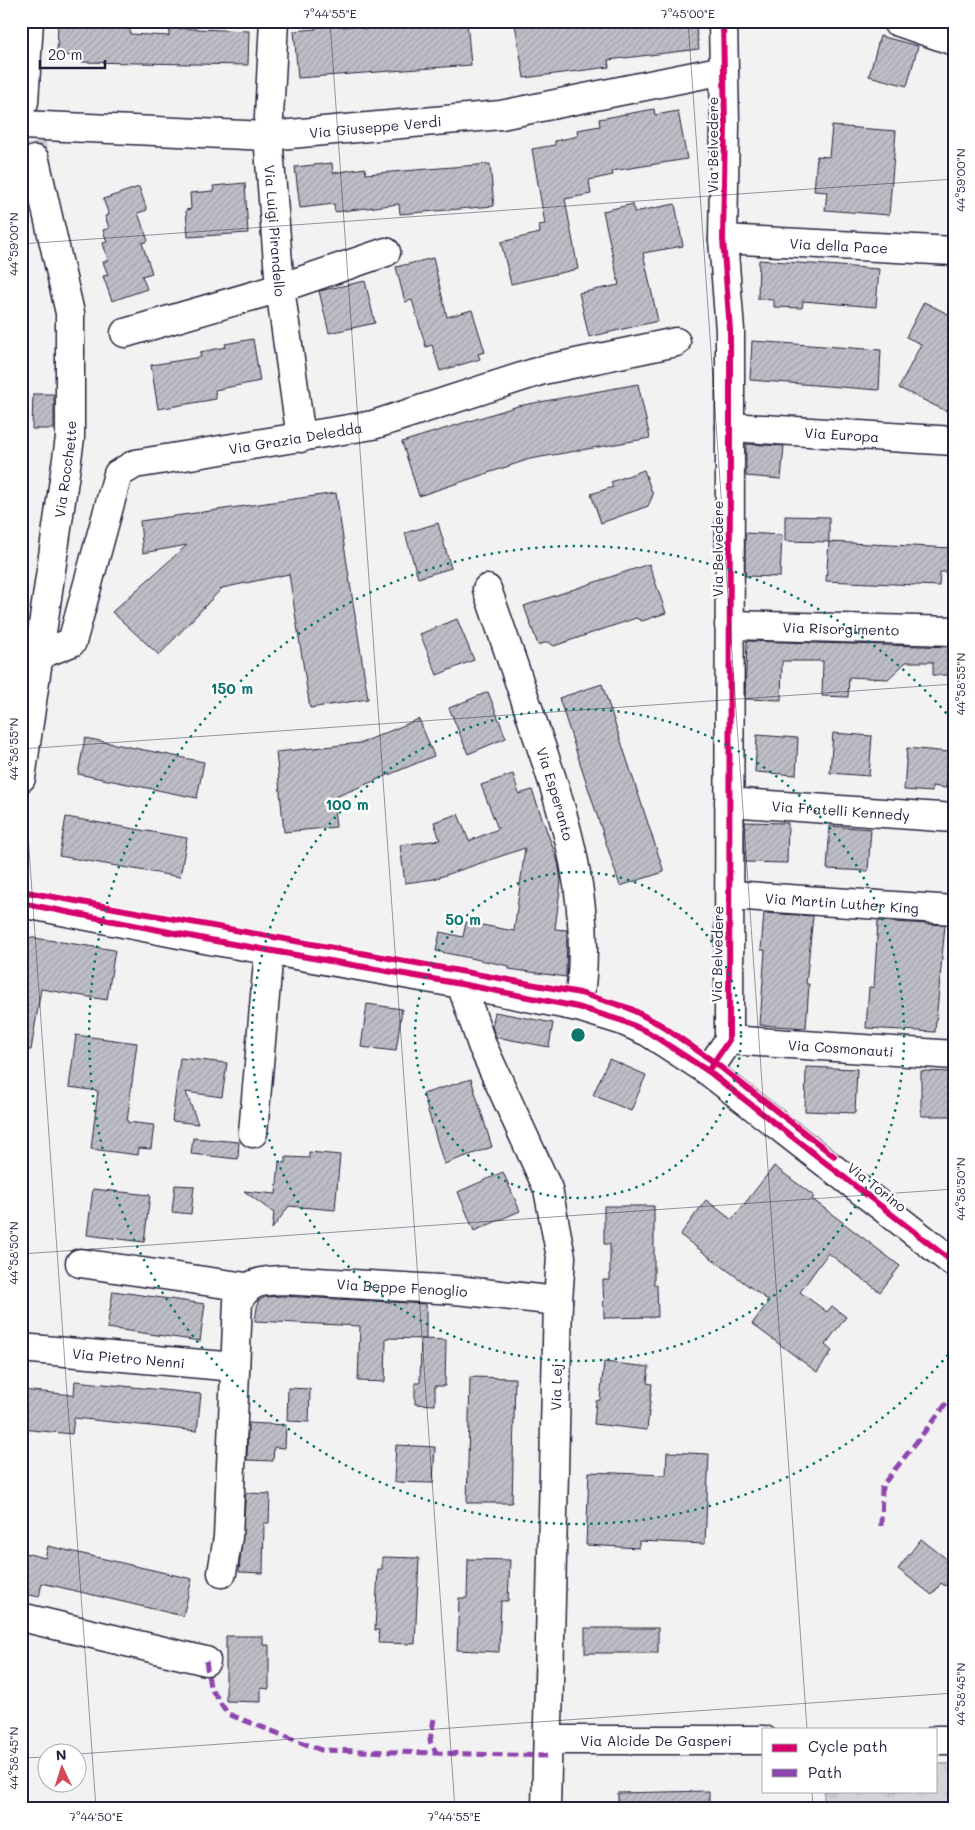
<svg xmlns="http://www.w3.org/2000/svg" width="975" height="1830" font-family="Mali,sans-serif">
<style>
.park{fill:url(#park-tufts);stroke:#7a7a8a}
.building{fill:url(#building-hatch);stroke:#22223b}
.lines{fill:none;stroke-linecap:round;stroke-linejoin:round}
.minor-tunnel{stroke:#c8c8ce;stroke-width:28;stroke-dasharray:28 14;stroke-linecap:butt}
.minor-casing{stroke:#22223b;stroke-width:31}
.major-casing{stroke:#22223b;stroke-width:31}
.minor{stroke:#fff;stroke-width:28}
.major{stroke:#fff;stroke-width:28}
.quiet{stroke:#8e44ad;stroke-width:5;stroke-dasharray:10 5;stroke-linecap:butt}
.cycleway-casing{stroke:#fff;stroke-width:9}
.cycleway{stroke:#d6006c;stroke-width:6}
.ticks{fill:none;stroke:#22223b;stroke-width:1;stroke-opacity:0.45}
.ring{fill:none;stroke:#0f766e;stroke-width:2.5;stroke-dasharray:2.5 5}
.labels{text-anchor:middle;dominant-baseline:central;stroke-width:5;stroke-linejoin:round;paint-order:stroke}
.street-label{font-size:14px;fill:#22223b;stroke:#fff}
.centre{fill:#0f766e;stroke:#fff;stroke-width:2.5}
.ring-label{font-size:15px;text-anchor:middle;font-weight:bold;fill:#0f766e;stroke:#fff;stroke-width:5;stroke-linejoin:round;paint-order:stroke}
.neatline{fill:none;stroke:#22223b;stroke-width:2}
.ticks-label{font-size:12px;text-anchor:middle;fill:#22223b}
</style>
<defs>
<pattern id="park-tufts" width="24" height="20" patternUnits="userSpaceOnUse" patternTransform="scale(1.25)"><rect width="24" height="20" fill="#d3d3d8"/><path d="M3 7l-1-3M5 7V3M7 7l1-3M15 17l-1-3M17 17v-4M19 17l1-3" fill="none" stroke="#b5b5ba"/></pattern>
<pattern id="building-hatch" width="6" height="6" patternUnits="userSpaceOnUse" patternTransform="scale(1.25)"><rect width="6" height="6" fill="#bebec6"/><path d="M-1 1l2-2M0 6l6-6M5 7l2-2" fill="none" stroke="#a3a3ab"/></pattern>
</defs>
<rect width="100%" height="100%" fill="#f2f2f3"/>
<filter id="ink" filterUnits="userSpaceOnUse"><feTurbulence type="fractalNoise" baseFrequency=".02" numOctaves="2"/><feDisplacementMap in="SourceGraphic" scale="10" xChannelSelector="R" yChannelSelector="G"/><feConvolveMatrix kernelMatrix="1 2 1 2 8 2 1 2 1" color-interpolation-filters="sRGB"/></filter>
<g filter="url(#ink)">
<polygon class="park" points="936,1764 954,1764 954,1809 824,1809 824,1791 936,1791"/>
<g class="building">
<polygon points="58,21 130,21 130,34 169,36 170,28 249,31 248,65 82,62 82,56 57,55"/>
<polygon points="315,21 341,21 342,27 363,25 363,29 410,24 410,21 467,21 471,65 298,78 294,31 316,29"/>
<polygon points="533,21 695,21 699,49 608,60 609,67 524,78 515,24"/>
<polygon points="880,36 918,46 907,86 869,76"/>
<polygon points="654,109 655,115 678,111 687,159 612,171 613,175 589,180 591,194 565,199 578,269 511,284 501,242 540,233 539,225 545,224 532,149 555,145 555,141 578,136 577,130 600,126 599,119"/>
<polygon points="832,126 896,131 889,215 825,210 827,192 814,191 817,156 829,157"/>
<polygon points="332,163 333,173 365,168 366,174 490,164 494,206 400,214 399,204 335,212 334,204 300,208 295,167"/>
<polygon points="245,183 248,233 188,237 186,210 191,209 190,193 214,191 213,186"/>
<polygon points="139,187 147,210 138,213 148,241 142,243 152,273 142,276 147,289 112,301 103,276 108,275 103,262 108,260 103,243 107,242 103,230 109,228 105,216 109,215 103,199"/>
<polygon points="633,204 634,212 675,204 683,246 643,253 658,321 589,337 579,293 619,285 603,211"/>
<polygon points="433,258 447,317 472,310 485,352 478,354 480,359 440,371 432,345 426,347 412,300 405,302 396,267"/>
<polygon points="759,260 879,269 876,307 803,301 802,308 774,307 774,300 758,299"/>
<polygon points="365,281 375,323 329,333 319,291"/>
<polygon points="924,302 954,317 954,415 899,388 921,344 906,337"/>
<polygon points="253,339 260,381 215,390 216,399 158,409 151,365 201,357 200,352 226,347 225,344"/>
<polygon points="752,341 881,350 879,390 750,380"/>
<polygon points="638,384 650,438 530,459 419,496 402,442 518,406"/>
<polygon points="33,394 54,394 54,429 32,429"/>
<polygon points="746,444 784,446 781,479 746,476"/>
<polygon points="644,470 653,495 648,506 601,523 591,494 613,487 611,482"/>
<polygon points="336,493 368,699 310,708 289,574 222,588 159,655 112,612 187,545 143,553 140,521"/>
<polygon points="785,516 829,517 829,542 785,541"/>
<polygon points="438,523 451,568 418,578 405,533"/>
<polygon points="745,533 782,535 780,577 745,576"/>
<polygon points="829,542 953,548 952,572 940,572 939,586 826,581"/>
<polygon points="649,564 666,613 642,621 636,618 554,646 548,642 538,645 524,606"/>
<polygon points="457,619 474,660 437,675 420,634"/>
<polygon points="747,641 954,647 954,675 933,675 933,662 906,662 888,679 849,677 848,697 822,696 823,661 782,661 781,700 745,699"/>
<polygon points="602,684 664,872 620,886 559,698"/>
<polygon points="488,692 506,738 468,754 449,708"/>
<polygon points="419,719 434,756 333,798 336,827 284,832 276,752 361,743"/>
<polygon points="833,733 872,736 869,776 830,773"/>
<polygon points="757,735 798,738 796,775 755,772"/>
<polygon points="85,738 204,762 197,798 78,774"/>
<polygon points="907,748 949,752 946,788 932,786 932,792 904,790"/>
<polygon points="513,774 519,794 532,790 558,862 561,881 555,929 567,930 566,977 509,969 509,966 436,951 440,932 463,937 466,922 514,931 525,848 434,879 405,883 400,845 440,840 434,822 458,814 469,841 498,829 481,785"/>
<polygon points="66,817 187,838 180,877 59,856"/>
<polygon points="745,822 788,823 787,863 745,862"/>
<polygon points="830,826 871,829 868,871 827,869"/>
<polygon points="764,913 813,916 806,984 809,984 806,1028 760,1025 765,950 761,950"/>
<polygon points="878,921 945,925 935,1032 866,1028 869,987 874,987"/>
<polygon points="21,936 115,950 107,1000 41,989 31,1050 21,1049"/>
<polygon points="367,1004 402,1009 396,1051 361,1047"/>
<polygon points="495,1012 553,1023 549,1047 496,1037 492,1027"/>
<polygon points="76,1035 137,1043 127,1122 154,1125 151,1149 139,1148 138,1155 91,1149 98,1091 69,1087"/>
<polygon points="180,1058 227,1063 222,1097 186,1092 198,1124 172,1121"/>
<polygon points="609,1059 646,1075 631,1111 593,1095"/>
<polygon points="806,1067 857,1069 855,1113 805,1111"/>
<polygon points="921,1071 954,1072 954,1116 921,1116"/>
<polygon points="471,1079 492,1147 444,1164 423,1094"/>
<polygon points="193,1138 239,1142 238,1159 191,1154"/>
<polygon points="309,1152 340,1155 335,1210 289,1206 272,1229 274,1213 244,1191 276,1194 279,1162 286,1163 286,1157 309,1158"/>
<polygon points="774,1166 814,1196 812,1199 900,1266 880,1292 828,1253 800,1292 827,1312 832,1306 846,1317 825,1345 832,1351 817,1372 752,1324 769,1301 680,1235 706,1200 732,1220"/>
<polygon points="503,1172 520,1211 474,1231 458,1192"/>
<polygon points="175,1185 194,1186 191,1214 172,1212"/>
<polygon points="93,1189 150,1195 144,1242 87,1235"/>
<polygon points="604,1206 654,1206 654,1285 657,1285 658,1317 604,1318 603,1280 610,1280 610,1244 604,1244"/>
<polygon points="113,1291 205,1304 200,1341 107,1328"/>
<polygon points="282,1296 426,1304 426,1339 386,1338 385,1382 358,1381 360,1326 255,1321 258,1301 265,1297"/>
<polygon points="421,1339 446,1340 445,1386 435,1386 435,1405 415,1404 415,1383 420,1383"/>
<polygon points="604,1362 649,1367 647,1383 652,1384 647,1430 594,1424 596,1401 600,1400"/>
<polygon points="470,1377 515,1378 512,1503 467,1503"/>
<polygon points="75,1381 201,1394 197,1431 74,1418 72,1434 21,1429 21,1390 74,1395"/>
<polygon points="288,1388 310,1389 309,1422 287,1421"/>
<polygon points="248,1423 286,1425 285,1448 274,1447 273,1461 247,1460"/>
<polygon points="396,1445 435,1447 433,1483 394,1482"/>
<polygon points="667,1452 709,1454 705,1544 639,1541 639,1548 586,1545 589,1472 666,1475"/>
<polygon points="246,1493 270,1494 269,1523 264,1523 263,1573 239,1572"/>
<polygon points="921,1539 954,1565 954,1576 945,1586 941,1583 932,1595 898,1569"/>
<polygon points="48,1546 192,1579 183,1616 42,1583 39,1597 21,1593 21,1552 45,1558"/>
<polygon points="382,1557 419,1558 415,1644 378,1643 379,1630 375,1630 378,1569 382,1569"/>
<polygon points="468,1559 510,1560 508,1601 501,1601 499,1652 457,1650 459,1598 467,1598"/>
<rect x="585" y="1628" width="73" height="25"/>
<polygon points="226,1636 263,1636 263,1645 269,1645 269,1689 261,1688 261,1702 226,1701"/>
<polygon points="709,1791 709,1809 618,1809 618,1793"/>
</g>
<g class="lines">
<polyline class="minor-tunnel" points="24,102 35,160"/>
<defs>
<g id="minor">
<path id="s1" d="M274,21L268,136L280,288L301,438"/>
<polyline points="896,21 954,41"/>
<polyline points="24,102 29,21"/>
<path id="s2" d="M21,125L268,136L501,115L724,70"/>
<path id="s3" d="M723,239L954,251"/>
<polyline points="125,333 280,288 386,252"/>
<path id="s4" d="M730,427L954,441"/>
<path id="s5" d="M487,589C503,635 519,680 534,726C566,816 595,910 578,1007"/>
<path id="s6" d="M729,625L954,631"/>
<path id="s7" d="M39,655L72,642L118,474L135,464L373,425L543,370L676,342"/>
<path id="s8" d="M21,778L70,438V313L35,160"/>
<path id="s9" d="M729,802L954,818"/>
<path id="s10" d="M731,895L954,910"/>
<polyline points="461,984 482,1045 548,1189 561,1257 558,1301 546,1809"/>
<path id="s11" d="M729,1040L954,1055"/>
<polyline points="708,1071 729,1040 730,427 730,330 723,239 725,125 723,21"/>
<polyline points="253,1133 269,950"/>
<polyline points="80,1263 246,1287"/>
<path id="s12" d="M21,1348L235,1367"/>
<path id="s13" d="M222,1573L228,1537L238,1301C251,1280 259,1282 282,1280L456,1290L558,1301"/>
<polyline points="21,1617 206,1661"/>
<path id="s14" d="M548,1740H764"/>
<polyline points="936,1740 954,1740"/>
</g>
<polyline id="major" points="21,903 210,940 461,984 578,1007 623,1021 648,1032 708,1071 954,1263"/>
</defs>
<use href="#minor" class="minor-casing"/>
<use href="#major" class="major-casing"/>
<use href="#minor" class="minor"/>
<use href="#major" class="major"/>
<g class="quiet">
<polyline points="881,1526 882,1486 954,1394"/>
<polyline points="206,1661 210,1687 228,1714 321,1750 547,1756"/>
<polyline points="434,1719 430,1741 437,1754"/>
</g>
<defs>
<g id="cycleway">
<polyline points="21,891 580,993 629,1008 661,1025 714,1062 834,1156"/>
<polyline points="21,903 210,940 461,984 578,1007 623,1021 648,1032 708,1071 954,1263"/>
<polyline points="708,1071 729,1040 730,427 730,330 723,239 725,125 723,21"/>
</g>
</defs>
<use href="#cycleway" class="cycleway-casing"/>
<use href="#cycleway" class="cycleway"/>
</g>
</g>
<path class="ticks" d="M330,21L455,1809M688,21L807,1729M21,244L954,179M21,734L96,1809M21,749L954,684M21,1254L954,1189M78,1754L954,1693M21,1758L48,1757M812,1791L813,1809"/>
<g class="ring">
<circle cx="578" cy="1035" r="163"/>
<circle cx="578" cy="1035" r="326"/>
<path d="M953 1349A489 489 0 1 1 953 721"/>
</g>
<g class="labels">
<g class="street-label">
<text stroke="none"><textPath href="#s2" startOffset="355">Via Giuseppe Verdi</textPath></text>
<text transform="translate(712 145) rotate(-90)">Via Belvedere</text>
<text stroke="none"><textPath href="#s1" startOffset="210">Via Luigi Pirandello</textPath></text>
<text stroke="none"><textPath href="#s3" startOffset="116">Via della Pace</textPath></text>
<text stroke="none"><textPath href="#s4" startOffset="112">Via Europa</textPath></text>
<text stroke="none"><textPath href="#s7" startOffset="392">Via Grazia Deledda</textPath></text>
<text stroke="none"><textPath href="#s8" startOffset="312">Via Rocchette</textPath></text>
<text transform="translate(717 549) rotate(-90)">Via Belvedere</text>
<text stroke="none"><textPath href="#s6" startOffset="112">Via Risorgimento</textPath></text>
<text stroke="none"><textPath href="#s5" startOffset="216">Via Esperanto</textPath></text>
<text stroke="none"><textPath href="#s9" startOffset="112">Via Fratelli Kennedy</textPath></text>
<text stroke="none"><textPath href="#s10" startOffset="111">Via Martin Luther King</textPath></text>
<text transform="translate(717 954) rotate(-89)">Via Belvedere</text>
<text stroke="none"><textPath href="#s11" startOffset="112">Via Cosmonauti</textPath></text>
<text transform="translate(877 1187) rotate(38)">Via Torino</text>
<text stroke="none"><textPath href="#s13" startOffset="445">Via Beppe Fenoglio</textPath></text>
<text stroke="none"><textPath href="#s12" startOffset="108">Via Pietro Nenni</textPath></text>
<text transform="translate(556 1387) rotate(-89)">Via Lej</text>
<text stroke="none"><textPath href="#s14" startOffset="108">Via Alcide De Gasperi</textPath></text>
</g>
</g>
<circle cx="578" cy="1035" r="8" class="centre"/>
<g class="ring-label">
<text x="232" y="694">150 m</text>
<text x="347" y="810">100 m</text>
<text x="463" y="925">50 m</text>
</g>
<rect width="975" height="1830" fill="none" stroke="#fff" stroke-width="55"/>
<rect x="762" y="1728" width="175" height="65" fill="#ffffff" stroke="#a7a7b1"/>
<rect x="772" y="1744" width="25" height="8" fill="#d6006c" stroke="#a7a7b1"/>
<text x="808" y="1752" font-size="15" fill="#22223b">Cycle path</text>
<rect x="772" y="1769" width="25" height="8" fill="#8e44ad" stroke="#a7a7b1"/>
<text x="808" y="1778" font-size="15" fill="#22223b">Path</text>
<g transform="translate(62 1768) rotate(356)"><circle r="24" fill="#ffffff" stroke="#a7a7b1"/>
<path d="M0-4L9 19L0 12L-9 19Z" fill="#d1495b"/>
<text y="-8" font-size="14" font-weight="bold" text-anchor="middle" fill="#22223b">N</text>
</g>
<path d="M40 60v8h65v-8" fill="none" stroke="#22223b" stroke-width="2.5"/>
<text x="48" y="60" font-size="15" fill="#22223b" stroke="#ffffff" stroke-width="4" paint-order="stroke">20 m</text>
<rect x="28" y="28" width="920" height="1774" class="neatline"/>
<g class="ticks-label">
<text x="330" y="18">7°44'55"E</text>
<text x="688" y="18">7°45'00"E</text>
<text transform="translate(961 180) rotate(-90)" y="4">44°59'00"N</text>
<text transform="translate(14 244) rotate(-90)" y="4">44°59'00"N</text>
<text transform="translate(961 684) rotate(-90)" y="4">44°58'55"N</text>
<text transform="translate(14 749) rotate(-90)" y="4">44°58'55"N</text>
<text transform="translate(961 1189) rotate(-90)" y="4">44°58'50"N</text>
<text transform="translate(14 1253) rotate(-90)" y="4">44°58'50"N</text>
<text transform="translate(961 1694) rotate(-90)" y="4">44°58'45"N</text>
<text transform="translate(14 1758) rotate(-90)" y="4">44°58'45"N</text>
<text x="96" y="1821">7°44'50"E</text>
<text x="454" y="1821">7°44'55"E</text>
</g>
</svg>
